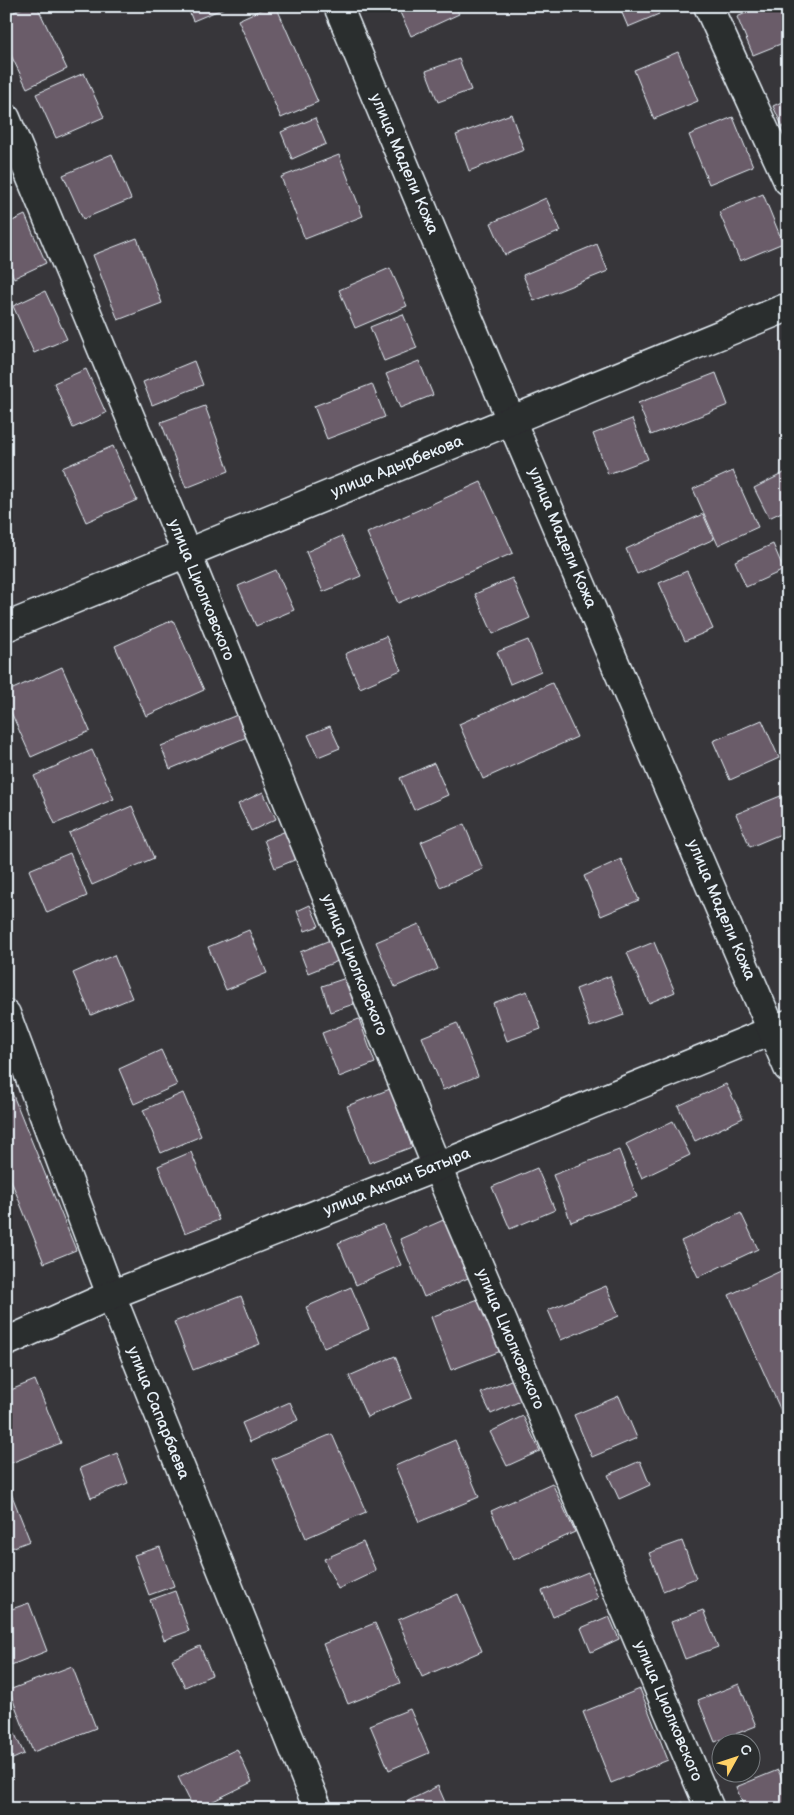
<svg xmlns="http://www.w3.org/2000/svg" width="794" height="1815" font-family="'Balsamiq Sans',sans-serif">
<style>
.building{fill:#6a5c69;stroke:#e8f1f8}
.lines{fill:none;stroke-linecap:round;stroke-linejoin:round}
.minor-casing{stroke:#e8f1f8;stroke-width:31}
.major-casing{stroke:#e8f1f8;stroke-width:31}
.minor{stroke:#2a2d2e;stroke-width:28}
.major{stroke:#2a2d2e;stroke-width:28}
.labels{text-anchor:middle;dominant-baseline:central;stroke-width:4;stroke-linejoin:round;paint-order:stroke}
.street-label{font-size:16px;fill:#e8f1f8;stroke:#2a2d2e}
</style>
<rect width="100%" height="100%" fill="#37363a"/>
<filter id="ink" filterUnits="userSpaceOnUse"><feTurbulence type="fractalNoise" baseFrequency=".02" numOctaves="2"/><feDisplacementMap in="SourceGraphic" scale="10" xChannelSelector="R" yChannelSelector="G"/><feConvolveMatrix kernelMatrix="1 2 1 2 8 2 1 2 1" color-interpolation-filters="sRGB"/></filter>
<g filter="url(#ink)">
<g class="building">
<polygon points="26,6 37,6 67,69 27,88 6,45 6,16"/>
<polygon points="187,6 229,6 193,21"/>
<polygon points="269,6 276,6 318,102 281,118 238,20"/>
<polygon points="397,6 455,6 459,14 411,36"/>
<polygon points="619,6 656,6 659,14 628,27"/>
<polygon points="761,6 788,6 788,41 753,55 737,17"/>
<polygon points="678,52 698,101 654,119 634,70"/>
<polygon points="459,59 471,90 438,102 426,71"/>
<polygon points="84,73 104,117 56,138 36,94"/>
<polygon points="788,99 788,139 773,106"/>
<polygon points="511,114 524,150 469,171 456,135"/>
<polygon points="733,117 753,166 709,184 689,135"/>
<polygon points="315,118 326,144 292,159 281,132"/>
<polygon points="112,154 131,199 83,219 63,175"/>
<polygon points="339,155 363,216 305,239 281,177"/>
<polygon points="763,194 783,243 740,261 719,212"/>
<polygon points="546,198 561,231 505,255 491,223"/>
<polygon points="25,215 46,263 14,278 6,261 6,224"/>
<polygon points="137,238 162,303 118,320 93,255"/>
<polygon points="597,244 608,271 534,301 523,275"/>
<polygon points="390,268 407,306 355,328 339,290"/>
<polygon points="45,291 67,339 34,353 13,306"/>
<polygon points="403,314 417,348 384,361 370,327"/>
<polygon points="194,361 203,385 152,405 143,382"/>
<polygon points="419,361 433,395 400,408 386,374"/>
<polygon points="86,369 106,413 73,428 54,383"/>
<polygon points="716,373 728,405 651,435 638,403"/>
<polygon points="372,384 385,417 327,439 314,406"/>
<polygon points="205,406 229,471 186,488 161,422"/>
<polygon points="632,419 648,459 608,474 593,434"/>
<polygon points="113,446 137,500 86,522 62,468"/>
<polygon points="733,471 758,527 718,545 693,489"/>
<polygon points="788,471 788,509 769,518 754,488"/>
<polygon points="481,482 513,553 398,603 367,533"/>
<polygon points="703,514 714,539 637,574 626,549"/>
<polygon points="342,536 361,576 323,592 306,552"/>
<polygon points="773,544 784,570 746,587 735,561"/>
<polygon points="276,570 294,610 256,626 238,586"/>
<polygon points="687,571 713,629 685,641 659,583"/>
<polygon points="512,578 530,618 493,634 475,594"/>
<polygon points="173,620 204,690 146,716 115,646"/>
<polygon points="386,636 401,670 360,688 345,654"/>
<polygon points="528,640 541,671 510,684 497,652"/>
<polygon points="62,667 90,731 31,757 6,701 6,692"/>
<polygon points="552,683 577,737 483,779 459,724"/>
<polygon points="237,715 247,737 170,769 161,746"/>
<polygon points="762,720 779,758 730,780 713,741"/>
<polygon points="330,726 340,748 318,757 308,735"/>
<polygon points="92,750 114,799 55,824 34,776"/>
<polygon points="434,763 448,795 414,810 400,778"/>
<polygon points="263,792 276,819 251,831 238,804"/>
<polygon points="788,793 788,831 750,847 736,814"/>
<polygon points="132,806 154,858 92,885 69,833"/>
<polygon points="464,824 483,869 440,887 421,842"/>
<polygon points="286,831 297,859 275,868 264,840"/>
<polygon points="70,853 87,896 47,913 29,870"/>
<polygon points="621,859 639,900 601,916 584,876"/>
<polygon points="310,905 319,926 305,931 297,911"/>
<polygon points="419,924 438,969 395,987 376,942"/>
<polygon points="249,930 267,973 226,990 208,947"/>
<polygon points="335,938 343,959 308,973 300,952"/>
<polygon points="654,942 675,992 649,1003 627,953"/>
<polygon points="114,955 132,998 91,1015 73,973"/>
<polygon points="610,976 624,1015 590,1027 576,989"/>
<polygon points="346,978 354,1004 330,1012 322,986"/>
<polygon points="527,991 541,1029 507,1041 493,1003"/>
<polygon points="359,1019 375,1063 339,1077 322,1033"/>
<polygon points="457,1023 478,1076 443,1090 422,1037"/>
<polygon points="161,1050 177,1085 134,1104 119,1069"/>
<polygon points="6,1078 76,1250 44,1263 6,1168"/>
<polygon points="726,1084 743,1118 695,1141 678,1106"/>
<polygon points="390,1089 412,1147 369,1163 347,1106"/>
<polygon points="183,1093 201,1136 161,1153 143,1110"/>
<polygon points="673,1121 690,1155 642,1178 626,1144"/>
<polygon points="619,1150 637,1197 571,1222 553,1175"/>
<polygon points="191,1152 219,1220 185,1233 158,1166"/>
<polygon points="537,1168 555,1210 510,1229 492,1187"/>
<polygon points="741,1213 758,1249 698,1277 681,1241"/>
<polygon points="448,1218 473,1276 424,1297 400,1239"/>
<polygon points="383,1224 401,1265 356,1285 338,1243"/>
<polygon points="785,1269 788,1275 788,1411 782,1413 729,1295"/>
<polygon points="606,1286 619,1316 561,1340 548,1310"/>
<polygon points="351,1287 369,1329 324,1348 306,1307"/>
<polygon points="241,1296 260,1344 193,1370 174,1322"/>
<polygon points="481,1298 501,1351 451,1370 431,1317"/>
<polygon points="395,1356 412,1398 367,1417 349,1376"/>
<polygon points="513,1379 523,1400 491,1414 481,1393"/>
<polygon points="35,1380 61,1443 6,1465 6,1392"/>
<polygon points="619,1396 637,1438 592,1457 574,1415"/>
<polygon points="290,1402 298,1420 250,1442 242,1423"/>
<polygon points="523,1416 540,1451 507,1466 490,1432"/>
<polygon points="332,1434 366,1512 306,1538 272,1459"/>
<polygon points="455,1440 479,1497 419,1522 395,1466"/>
<polygon points="117,1453 128,1483 91,1498 80,1468"/>
<polygon points="640,1461 650,1485 619,1499 608,1475"/>
<polygon points="552,1483 575,1532 513,1560 491,1511"/>
<polygon points="11,1493 30,1541 6,1550 6,1495"/>
<polygon points="682,1541 696,1578 663,1591 649,1553"/>
<polygon points="363,1542 376,1571 338,1589 324,1559"/>
<polygon points="160,1547 174,1586 149,1595 134,1555"/>
<polygon points="588,1572 598,1598 553,1617 542,1591"/>
<polygon points="175,1591 189,1631 164,1640 150,1600"/>
<polygon points="458,1594 482,1651 422,1677 398,1620"/>
<polygon points="29,1603 47,1651 6,1667 6,1611"/>
<polygon points="703,1610 718,1647 685,1659 671,1622"/>
<polygon points="609,1616 619,1639 591,1652 581,1628"/>
<polygon points="375,1623 400,1683 348,1704 323,1644"/>
<polygon points="200,1646 212,1675 185,1687 172,1659"/>
<polygon points="72,1666 96,1728 33,1752 9,1690"/>
<polygon points="739,1684 756,1726 715,1742 698,1700"/>
<polygon points="640,1689 668,1760 611,1783 583,1712"/>
<polygon points="410,1709 429,1753 389,1770 370,1725"/>
<polygon points="6,1714 24,1754 6,1762"/>
<polygon points="237,1749 252,1782 197,1809 194,1809 178,1777"/>
<polygon points="778,1770 788,1793 788,1808 745,1809 736,1787"/>
<polygon points="438,1786 448,1809 401,1809 400,1805"/>
<polygon points="582,1802 585,1809 568,1809"/>
<polygon points="683,1802 686,1809 667,1809"/>
</g>
<g class="lines">
<defs>
<g id="minor">
<polyline points="708,6 788,181"/>
<polyline points="6,118 187,554 437,1167 710,1809"/>
<polyline points="6,1014 111,1295 318,1809"/>
<polyline points="6,1342 111,1295 437,1167 788,1024"/>
</g>
<g id="major">
<polyline points="338,6 511,420 788,1068"/>
<polyline points="6,627 788,307"/>
</g>
</defs>
<use href="#minor" class="minor-casing"/>
<use href="#major" class="major-casing"/>
<use href="#minor" class="minor"/>
<use href="#major" class="major"/>
</g>
</g>
<g class="labels">
<g class="street-label">
<text transform="translate(404 164) rotate(67)">улица Мадели Кожа</text>
<text transform="translate(397 467) rotate(-22)">улица Адырбекова</text>
<text transform="translate(562 538) rotate(67)">улица Мадели Кожа</text>
<text transform="translate(201 590) rotate(68)">улица Циолковского</text>
<text transform="translate(721 910) rotate(67)">улица Мадели Кожа</text>
<text transform="translate(354 965) rotate(68)">улица Циолковского</text>
<text transform="translate(397 1182) rotate(-22)">улица Акпан Батыра</text>
<text transform="translate(510 1339) rotate(67)">улица Циолковского</text>
<text transform="translate(158 1413) rotate(68)">улица Сапарбаева</text>
<text transform="translate(668 1711) rotate(67)">улица Циолковского</text>
</g>
</g>
<rect width="794" height="1815" fill="none" stroke="#2a2d2e" stroke-width="25"/>
<rect x="12" y="12" width="769" height="1790" fill="none" stroke="#e8f1f8" stroke-width="2" filter="url(#ink)"/>
<g transform="translate(736 1758) rotate(50)"><circle r="24" fill="#2a2d2e" stroke="#767b7f"/>
<path d="M0-4L9 19L0 12L-9 19Z" fill="#ffd166"/>
<text y="-8" font-size="14" font-weight="bold" text-anchor="middle" fill="#e8f1f8">С</text>
</g>
</svg>
